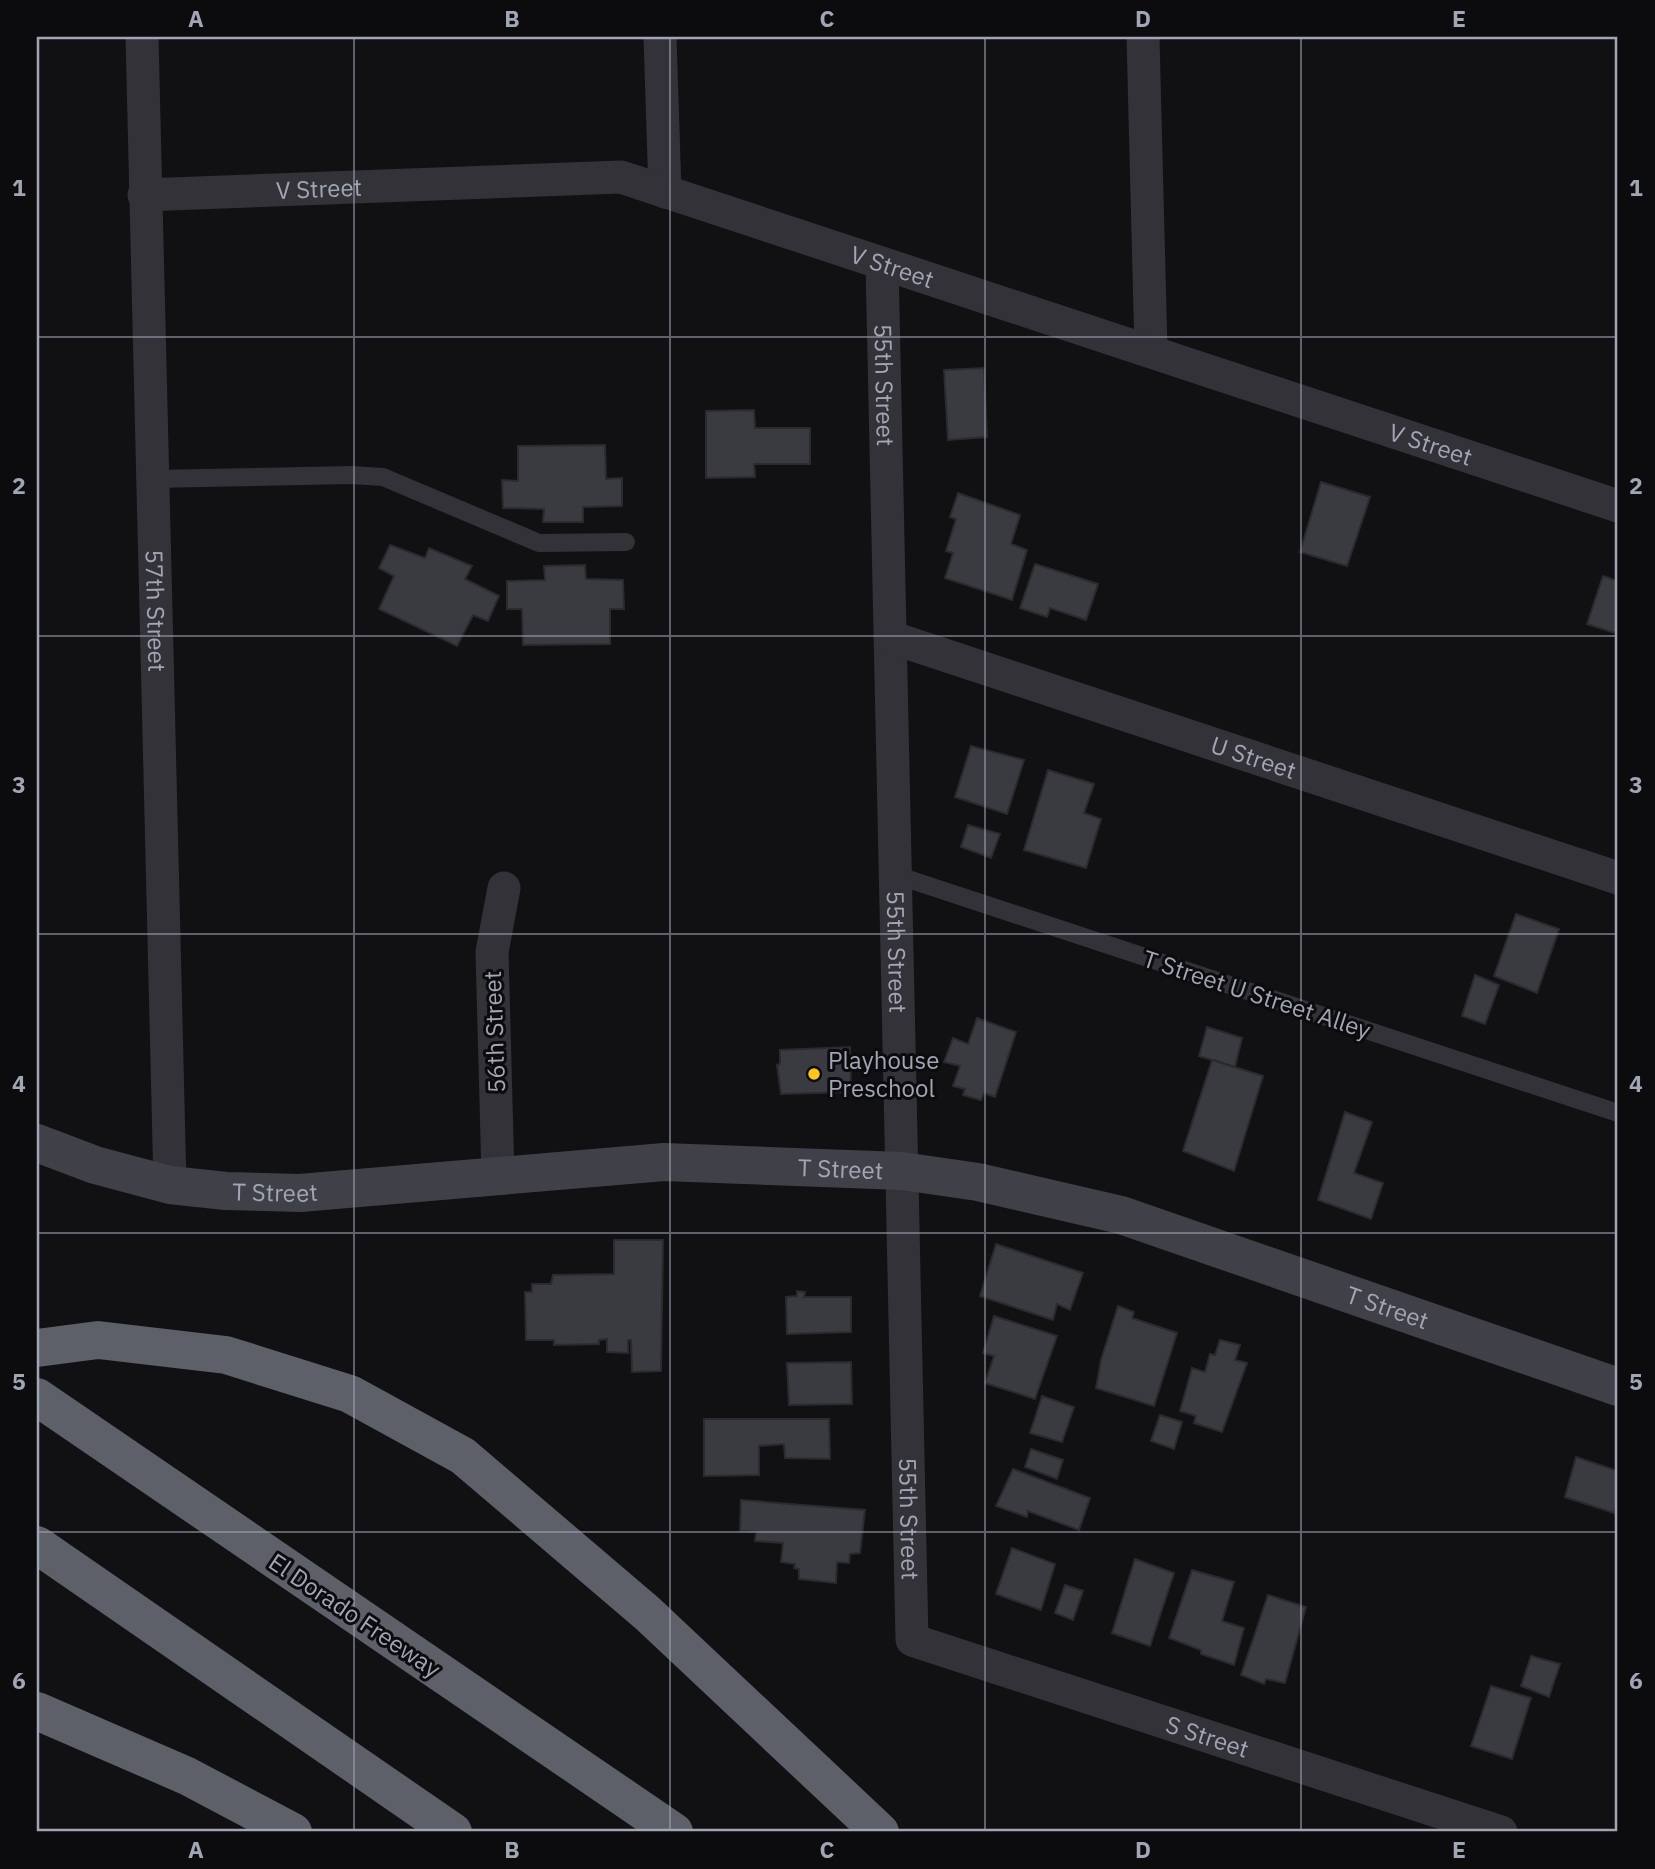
<svg xmlns="http://www.w3.org/2000/svg" width="1655" height="1869" font-family="'IBM Plex Sans',sans-serif">
<style>
.building{fill:#3a3b40;stroke:#2b2b2f;stroke-width:2}
.lines{fill:none;stroke-linecap:round;stroke-linejoin:round}
.lane{stroke:#323238;stroke-width:18}
.street{stroke:#323238;stroke-width:33}
.secondary{stroke:#404148;stroke-width:38}
.highway{stroke:#5d6069;stroke-width:38}
.grid{fill:none;stroke:#a1a5b4;stroke-width:2;stroke-opacity:0.55}
.poi-dot{fill:#fec51e;stroke:#0c0c0e;stroke-width:2.5}
.labels{text-anchor:middle;dominant-baseline:central;stroke-width:6;stroke-linejoin:round;paint-order:stroke}
.street-label{font-size:24px;fill:#a1a5b4;stroke:#0c0c0e}
.poi-label{font-size:24px;fill:#a1a5b4;stroke:#0c0c0e;text-anchor:start}
.neatline{fill:none;stroke:#a1a5b4;stroke-width:2.5}
.grid-label{font-size:23px;text-anchor:middle;font-weight:bold;fill:#a1a5b4}
</style>
<rect width="100%" height="100%" fill="#111113"/>
<g class="building">
<polygon points="984,368 987,437 948,440 944,370"/>
<polygon points="754,410 755,428 810,428 810,464 754,464 755,477 706,478 706,411"/>
<polygon points="605,445 606,479 622,478 622,506 583,507 583,522 543,522 544,509 503,508 502,480 518,481 518,446"/>
<polygon points="1321,482 1370,497 1347,566 1300,552"/>
<polygon points="958,493 1020,515 1011,544 1027,550 1012,600 945,578 953,553 946,551 956,519 950,517"/>
<polygon points="390,545 425,558 429,548 472,566 465,579 499,596 488,621 473,615 457,646 379,609 394,576 379,568"/>
<polygon points="1035,564 1098,584 1086,620 1050,608 1047,617 1020,608"/>
<polygon points="585,565 586,579 623,580 624,609 610,609 610,644 523,645 522,609 507,609 507,581 545,580 544,566"/>
<polygon points="1603,576 1618,581 1618,634 1587,624"/>
<polygon points="971,746 1024,760 1007,814 955,797"/>
<polygon points="1048,770 1094,784 1084,813 1101,819 1086,868 1024,850"/>
<polygon points="968,825 1000,834 991,858 961,847"/>
<polygon points="1516,914 1559,929 1537,993 1494,976"/>
<polygon points="1475,975 1499,985 1485,1024 1462,1016"/>
<polygon points="977,1018 1016,1032 995,1097 984,1093 981,1100 963,1095 965,1089 953,1086 960,1066 944,1062 953,1038 968,1044"/>
<polygon points="1207,1027 1242,1038 1235,1067 1199,1056"/>
<polygon points="850,1047 851,1092 781,1094 777,1065 780,1064 780,1050"/>
<polygon points="1212,1060 1263,1076 1234,1171 1183,1151"/>
<polygon points="1345,1112 1372,1122 1354,1173 1383,1183 1371,1219 1318,1200"/>
<polygon points="614,1240 663,1240 661,1371 632,1372 631,1340 628,1340 628,1353 607,1352 607,1339 599,1340 599,1344 554,1345 554,1340 526,1340 525,1292 532,1292 532,1284 551,1284 553,1275 614,1274"/>
<polygon points="996,1244 1083,1273 1070,1310 1057,1304 1053,1320 980,1296"/>
<polygon points="797,1291 805,1292 804,1297 851,1297 851,1332 787,1334 786,1297 797,1296"/>
<polygon points="1118,1306 1134,1312 1132,1318 1177,1333 1154,1406 1096,1388 1101,1360"/>
<polygon points="994,1316 1057,1336 1035,1399 985,1383 994,1356 983,1353"/>
<polygon points="1220,1340 1240,1345 1235,1360 1247,1363 1222,1432 1194,1423 1196,1416 1180,1411 1192,1368 1205,1372 1210,1354 1215,1355"/>
<polygon points="851,1362 852,1404 789,1405 787,1363"/>
<polygon points="1042,1396 1074,1407 1062,1442 1030,1433"/>
<polygon points="1160,1415 1182,1422 1174,1449 1151,1441"/>
<polygon points="704,1419 829,1419 830,1459 785,1458 784,1444 759,1446 759,1475 704,1476"/>
<polygon points="1031,1449 1063,1460 1057,1479 1025,1467"/>
<polygon points="1576,1457 1618,1471 1618,1499 1614,1513 1565,1497"/>
<polygon points="1013,1469 1090,1498 1079,1530 1028,1511 1027,1517 996,1506"/>
<polygon points="741,1500 865,1510 860,1553 850,1554 849,1563 837,1562 836,1583 799,1579 799,1569 794,1568 795,1564 781,1562 783,1543 755,1541 756,1532 740,1531"/>
<polygon points="1012,1548 1055,1564 1041,1610 996,1594"/>
<polygon points="1135,1559 1174,1573 1150,1646 1112,1633"/>
<polygon points="1192,1570 1234,1582 1222,1621 1244,1628 1234,1665 1201,1654 1201,1650 1169,1638"/>
<polygon points="1065,1585 1083,1591 1073,1620 1055,1613"/>
<polygon points="1268,1595 1306,1607 1285,1683 1266,1679 1264,1684 1241,1675"/>
<polygon points="1531,1656 1560,1664 1549,1697 1521,1686"/>
<polygon points="1491,1686 1531,1698 1512,1759 1471,1746"/>
</g>
<g class="lines">
<g class="lane">
<polyline points="151,479 351,475 383,477 539,543 626,542"/>
<polyline points="896,875 1618,1113"/>
</g>
<g class="street">
<path id="s1" d="M142,37L170,1185"/>
<polyline points="660,37 665,192"/>
<polyline points="1143,37 1151,351"/>
<path id="s2" d="M144,195L621,177L1618,506"/>
<path id="s3" d="M882,264L912,1640L1501,1832"/>
<path id="s4" d="M890,637L1618,878"/>
<polyline points="498,1176 492,952 504,888"/>
</g>
<path class="secondary" id="s5" d="M37,1143L95,1165L170,1185L226,1191L300,1193L664,1162L902,1171L978,1182L1121,1215L1618,1387"/>
<g class="highway">
<polyline points="37,1348 98,1340 226,1355 350,1394 463,1456 647,1613 880,1832"/>
<polyline points="37,1397 674,1832"/>
<polyline points="37,1545 453,1832"/>
<polyline points="37,1711 187,1776 293,1832"/>
</g>
</g>
<path class="grid" d="M354,37V1832M670,37V1832M985,37V1832M1301,37V1832M37,337H1618M37,636H1618M37,934H1618M37,1233H1618M37,1532H1618"/>
<circle class="poi-dot" cx="814" cy="1074" r="7"/>
<g class="labels">
<g class="street-label">
<text stroke="none"><textPath href="#s2" startOffset="175">V Street</textPath></text>
<text stroke="none"><textPath href="#s2" startOffset="763">V Street</textPath></text>
<text stroke="none"><textPath href="#s3" startOffset="121">55th Street</textPath></text>
<text stroke="none"><textPath href="#s2" startOffset="1330">V Street</textPath></text>
<text stroke="none"><textPath href="#s1" startOffset="574">57th Street</textPath></text>
<text stroke="none"><textPath href="#s4" startOffset="383">U Street</textPath></text>
<text stroke="none"><textPath href="#s3" startOffset="688">55th Street</textPath></text>
<text transform="translate(1257 994) rotate(18)">T Street U Street Alley</text>
<text transform="translate(494 1032) rotate(-92)">56th Street</text>
<text stroke="none"><textPath href="#s5" startOffset="812">T Street</textPath></text>
<text stroke="none"><textPath href="#s5" startOffset="245">T Street</textPath></text>
<text stroke="none"><textPath href="#s5" startOffset="1379">T Street</textPath></text>
<text stroke="none"><textPath href="#s3" startOffset="1255">55th Street</textPath></text>
<text transform="translate(355 1615) rotate(34)">El Dorado Freeway</text>
<text stroke="none"><textPath href="#s3" startOffset="1687">S Street</textPath></text>
</g>
<g class="poi-label">
<text x="828" y="1060">Playhouse<tspan x="828" dy="28">Preschool</tspan></text>
</g>
</g>
<rect width="1655" height="1869" fill="none" stroke="#0c0c0e" stroke-width="77"/>
<rect x="38" y="38" width="1578" height="1792" class="neatline"/>
<g class="grid-label">
<text x="196" y="27">A</text>
<text x="512" y="27">B</text>
<text x="827" y="27">C</text>
<text x="1143" y="27">D</text>
<text x="1459" y="27">E</text>
<text x="19" y="196">1</text>
<text x="1636" y="196">1</text>
<text x="19" y="494">2</text>
<text x="1636" y="494">2</text>
<text x="19" y="793">3</text>
<text x="1636" y="793">3</text>
<text x="19" y="1092">4</text>
<text x="1636" y="1092">4</text>
<text x="19" y="1390">5</text>
<text x="1636" y="1390">5</text>
<text x="19" y="1689">6</text>
<text x="1636" y="1689">6</text>
<text x="196" y="1858">A</text>
<text x="512" y="1858">B</text>
<text x="827" y="1858">C</text>
<text x="1143" y="1858">D</text>
<text x="1459" y="1858">E</text>
</g>
</svg>
